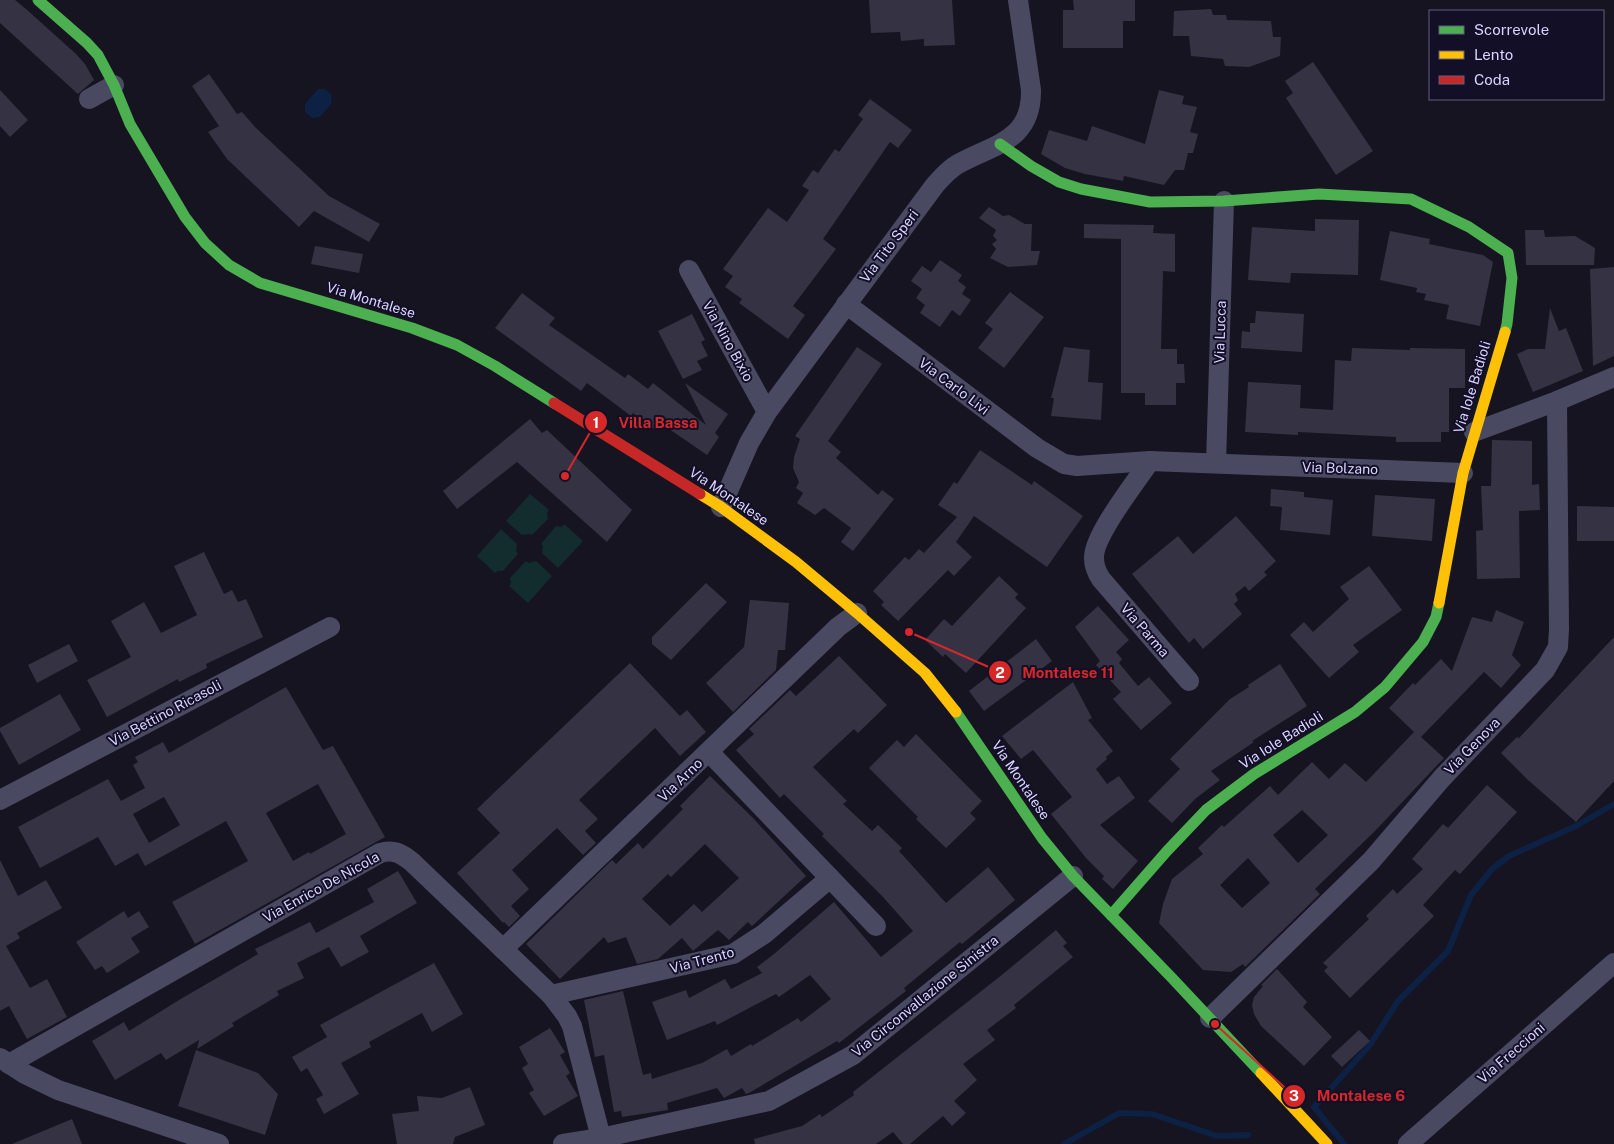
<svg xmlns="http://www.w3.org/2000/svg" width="1614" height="1144" font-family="'Public Sans',sans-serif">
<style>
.green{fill:#132c2d}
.water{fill:#0d2144}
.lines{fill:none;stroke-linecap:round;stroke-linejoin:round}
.stream{stroke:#0d2144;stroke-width:6}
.building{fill:#343243;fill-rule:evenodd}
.street{stroke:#4a4962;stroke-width:20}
.fast{stroke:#4caf50;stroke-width:11}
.slow{stroke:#ffc107;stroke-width:11}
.jam{stroke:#c62828;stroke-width:11}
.labels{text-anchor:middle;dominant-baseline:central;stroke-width:4;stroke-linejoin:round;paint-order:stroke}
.street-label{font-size:14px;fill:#d9d4ff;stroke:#130f26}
.leader{fill:none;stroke:#d62828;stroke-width:2}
.callout-dot{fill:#d62828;stroke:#130f26;stroke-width:2}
.mark-label{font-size:15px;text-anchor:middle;font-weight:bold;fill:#fff}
.callout-label{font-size:15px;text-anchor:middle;font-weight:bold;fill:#d62828;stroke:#130f26;stroke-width:4;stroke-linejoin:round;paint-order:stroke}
</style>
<rect width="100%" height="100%" fill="#161421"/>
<g class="green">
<polygon points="530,494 549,510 547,513 548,519 532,535 529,534 522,535 506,521"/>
<polygon points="564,524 583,541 558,568 542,553 543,546 541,544 556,526 562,527"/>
<polygon points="501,529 517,544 516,551 518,554 503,571 497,571 495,573 477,556"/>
<polygon points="526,561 529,563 536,561 552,576 528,603 509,586 511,584 510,578"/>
</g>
<polygon class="water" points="318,89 325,89 331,94 332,103 320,117 312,118 305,112 305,104"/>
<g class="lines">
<g class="stream">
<polyline points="1064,1144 1119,1113 1152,1114 1217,1136 1248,1135"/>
<polyline points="1344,1144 1314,1107 1370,1045 1398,1001 1448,951 1471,895 1492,869 1509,856 1576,826 1614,804"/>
</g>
</g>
<g class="building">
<polygon points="0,0 15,0 26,9 76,54 85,64 94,80 78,94 0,23"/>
<polygon points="869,0 952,0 955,45 924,46 924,39 901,41 900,32 871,33"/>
<polygon points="1073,0 1135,0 1135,21 1123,21 1123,48 1063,48 1063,10 1074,10"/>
<polygon points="1211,9 1213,15 1226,15 1227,20 1271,21 1273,37 1281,37 1280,56 1249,67 1225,66 1223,59 1191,56 1189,36 1173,36 1174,11"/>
<polygon points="1313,62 1373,151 1336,175 1286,98 1293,93 1285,81"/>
<polygon points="209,74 237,114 242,112 256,128 329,196 380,224 369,242 314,211 299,227 227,159 208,132 219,126 192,86"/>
<polygon points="0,90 28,120 10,137 0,126"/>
<polygon points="1159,90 1184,96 1182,104 1197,107 1190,132 1198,134 1193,153 1188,153 1184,170 1175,170 1164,185 1124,176 1123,181 1085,174 1065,168 1041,154 1049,130 1087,141 1092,126 1145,144"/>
<polygon points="870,99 912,130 898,148 890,142 823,239 836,249 793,306 805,315 788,339 739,303 742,299 725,287 733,276 723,269 768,208 787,222 809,190 802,186 813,170 818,173 835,149 839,152 863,119 858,115"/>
<polygon points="989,207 1003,216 1009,215 1025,224 1032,224 1031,251 1040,251 1037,265 1008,267 990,258 996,249 992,244 997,240 993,236 996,230 979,218"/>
<polygon points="1315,219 1359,220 1358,275 1291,273 1290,283 1248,280 1252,227 1315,231"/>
<polygon points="1084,224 1154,225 1153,233 1175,234 1175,272 1163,271 1161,349 1177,349 1177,364 1184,364 1185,383 1176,383 1176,405 1145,405 1145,393 1121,393 1121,239 1084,238"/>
<polygon points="1525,230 1544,230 1545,237 1575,236 1595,248 1594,265 1526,265"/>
<polygon points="1390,231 1430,239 1429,244 1483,255 1493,262 1480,326 1446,319 1449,305 1424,300 1426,294 1416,292 1417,288 1380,280"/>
<polygon points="315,246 363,254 359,273 311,264"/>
<polygon points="940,260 962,275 958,281 966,287 962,294 971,300 960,316 952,310 940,327 920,313 925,305 916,298 922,289 911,281 922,266 931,272"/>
<polygon points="1614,267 1614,356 1593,366 1590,269"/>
<polygon points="1010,292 1044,317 1004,368 978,348 993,329 985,323"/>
<polygon points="522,293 555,318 549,325 625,378 628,374 648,389 653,383 706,425 685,383 728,414 715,433 719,437 707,455 659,422 654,429 633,413 631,416 587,383 581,391 495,328"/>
<polygon points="1550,308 1559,331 1566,328 1583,371 1533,392 1517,354 1528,349 1545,349"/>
<polygon points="1256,311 1304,314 1302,352 1241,348 1242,331 1250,332 1250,323 1255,323"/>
<polygon points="692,314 705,340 701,342 708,356 697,361 702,370 683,379 658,331"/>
<polygon points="857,347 882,364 828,441 841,452 836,458 878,495 882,490 894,499 853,551 841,542 851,528 824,508 815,515 797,503 803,493 796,488 799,482 793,468 794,457 800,439 795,436"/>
<polygon points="1064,347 1090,350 1088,382 1103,383 1101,420 1051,416 1054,398 1051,398"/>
<polygon points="1352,348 1410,350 1410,348 1465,349 1465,388 1449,388 1449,432 1441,432 1441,442 1396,442 1396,437 1298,432 1298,435 1245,432 1248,382 1301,385 1300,408 1333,410 1335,360 1351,361"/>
<polygon points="530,419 542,433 547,430 632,510 607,542 517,462 457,509 443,491"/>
<polygon points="1492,440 1532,441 1532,485 1539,484 1540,510 1519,511 1520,578 1477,579 1476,531 1483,530 1481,486 1491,486"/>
<polygon points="980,450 1032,485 1034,481 1083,516 1047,567 974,516 956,542 972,557 954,576 948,570 898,621 881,605 884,602 873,591 905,557 909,560 919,549 924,553 957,517 938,505 954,482 957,484"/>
<polygon points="1271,489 1304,492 1304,497 1333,500 1330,535 1280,530 1282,507 1270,506"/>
<polygon points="1375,495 1435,499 1432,541 1372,536"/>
<polygon points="1577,506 1614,507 1614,541 1577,541"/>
<polygon points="1236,516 1276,561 1264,572 1267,575 1249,591 1245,586 1235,594 1238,600 1234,604 1242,614 1203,649 1194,638 1189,643 1132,574 1178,536 1193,554"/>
<polygon points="204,552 224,594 232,590 238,602 246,599 263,637 206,664 207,668 179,682 178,679 107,717 87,680 131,657 111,621 144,602 161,633 197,615 174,566"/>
<polygon points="1369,566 1402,610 1353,645 1359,652 1329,678 1290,635 1304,622 1313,632 1349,599 1340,587"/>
<polygon points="999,576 1018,594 1015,598 1026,608 966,673 945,654 943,657 925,640 944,619 952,626"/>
<polygon points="706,583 727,602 671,660 652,644 652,637"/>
<polygon points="750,600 789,603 785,650 778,650 776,670 733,712 706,683 744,647"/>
<polygon points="1098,606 1129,640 1116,652 1122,659 1119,663 1138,686 1149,677 1172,703 1141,730 1113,699 1121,692 1096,665 1100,661 1075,627"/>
<path d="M1496,610L1524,622L1512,655L1521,665L1501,688L1484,672L1421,737L1444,758L1375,831L1315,889L1320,894L1245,967L1243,964L1231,972L1203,970L1159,923L1163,904L1172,879L1203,854L1198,848L1222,825L1224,827L1270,786L1278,795L1312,762L1329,779L1345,763L1366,782L1414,732L1389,708L1413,683L1415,685L1441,659L1452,671L1472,617L1492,622ZM1302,810L1328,835L1298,863L1273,835ZM1248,858L1270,883L1242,908L1220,885Z"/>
<polygon points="1614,637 1614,781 1576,822 1528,780 1501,753 1517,737 1519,738"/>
<polygon points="1036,639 1052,661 984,711 969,691"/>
<polygon points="69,644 78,661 37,683 28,665"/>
<polygon points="839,656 887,705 858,733 854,729 813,767 847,801 843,804 872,831 878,825 902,848 899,851 946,903 988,867 1015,900 962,944 960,942 904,988 906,991 839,1043 837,1041 749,1093 746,1094 742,1088 724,1098 717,1088 667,1103 668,1110 622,1117 621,1111 614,1112 604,1055 595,1057 584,1000 623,991 643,1075 651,1073 652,1079 702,1063 727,1049 731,1056 751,1044 752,1046 798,1018 801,1022 831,999 810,975 779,997 776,994 717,1025 715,1021 667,1040 652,1002 686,990 689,998 725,979 731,989 762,973 757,967 774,954 834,902 881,957 913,931 883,897 822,836 824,834 784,794 780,798 736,750 754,734 749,729 790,690 796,696"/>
<polygon points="630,663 680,716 687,710 706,732 680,756 655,728 579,800 598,819 585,831 596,843 583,855 557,828 512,870 529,889 511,906 520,916 509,927 504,922 503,923 457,873 500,833 477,809"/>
<polygon points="1280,664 1307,706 1252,741 1254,742 1211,771 1220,780 1195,799 1172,823 1148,801 1180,769 1170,759 1230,699 1249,687 1248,685"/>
<polygon points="1073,682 1092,718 1088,720 1113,751 1106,757 1107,759 1096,769 1107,784 1119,776 1135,798 1100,825 1138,861 1113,889 1102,879 1104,876 1086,858 1051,814 1072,797 1033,750 1021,759 1002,736"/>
<path d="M286,687L323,750L333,746L385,837L195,944L172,902L248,861L226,821L145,866L138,853L115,866L98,837L40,868L18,827L108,779L121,801L145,788L133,765L138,762L135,757L163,742L169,753ZM318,784L346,834L310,854L309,852L293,861L266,813ZM164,797L180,825L149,843L133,814Z"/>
<polygon points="60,694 81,730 19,765 0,731 0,728"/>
<polygon points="916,734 982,801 970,813 976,819 946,848 916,819 918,817 869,768 897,740 904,747"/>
<path d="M710,776L754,819L806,876L752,926L748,922L729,940L718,930L693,951L682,938L658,959L637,964L626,937L608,943L604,937L560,979L526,944L612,860L616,864L638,843L643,849L683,809L680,806ZM705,844L739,878L702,912L694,904L670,926L642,899L668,874L671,877Z"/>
<polygon points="1487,785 1517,812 1460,874 1455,870 1423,905 1434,916 1350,998 1324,971 1328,967 1323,963 1369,919 1366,916 1393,889 1397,894 1423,869 1412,859 1443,824 1448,828"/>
<polygon points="0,860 18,896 46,880 62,908 17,933 20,938 6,946 30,988 47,979 67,1017 27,1039 9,1006 0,1011"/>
<polygon points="398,871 417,903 360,936 369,952 341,967 329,947 297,963 304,978 277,991 279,995 232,1023 234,1026 197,1049 199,1040 166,1060 161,1053 115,1080 92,1041 124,1022 129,1031 179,1000 258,954 255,949 310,922 316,933 374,902 367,889"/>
<polygon points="124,911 128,918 139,911 149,927 131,938 140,952 107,973 102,966 95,970 76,942"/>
<polygon points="1056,930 1067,943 1063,946 1073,957 1014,1005 1016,1008 987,1030 995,1040 963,1064 977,1080 954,1101 966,1113 952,1126 943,1116 910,1144 903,1144 893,1132 876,1144 755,1144 754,1139 802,1126 820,1114 822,1117 854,1095 853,1092 1003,974"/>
<polygon points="434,963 463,1014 432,1032 422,1013 369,1042 371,1047 341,1063 359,1094 324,1114 316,1099 323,1095 307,1068 301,1072 292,1057 327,1037 320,1025"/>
<polygon points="1277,969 1307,1002 1303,1007 1332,1037 1304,1066 1261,1026 1254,1014 1252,1005 1254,997 1263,986 1261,985"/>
<polygon points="550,1028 565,1052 560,1055 570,1073 566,1076 578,1096 544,1116 529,1093 534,1090 522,1068 528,1064 519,1047"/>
<polygon points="1359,1030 1370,1041 1342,1067 1331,1056"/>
<polygon points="196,1050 258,1073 278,1094 265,1135 178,1106"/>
<polygon points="470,1087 485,1125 455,1137 453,1144 397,1144 392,1114 419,1111 417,1096 442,1098"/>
<polygon points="72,1119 82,1144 12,1144"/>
</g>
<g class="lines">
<g class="street">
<polyline points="89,99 114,85"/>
<polyline points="689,270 767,412"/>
<polyline points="846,304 1037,448 1064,464 1077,466 1150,461 1463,473"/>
<polyline points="1474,432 1557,401 1614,377"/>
<path d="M1150,461C1136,482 1093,536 1094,558C1094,565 1097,573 1101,579L1189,681"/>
<polyline points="1216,463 1224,201"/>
<path d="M721,507L749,443L767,412L935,185C942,177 949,169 958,164C994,144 1032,141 1031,90L1018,0"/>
<polyline points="0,800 330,627"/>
<polyline points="830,878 876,926"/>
<polyline points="503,949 838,627 857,613"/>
<polyline points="551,995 733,954 764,934 830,878 709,752"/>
<polyline points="1210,1018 1371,861 1442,778 1545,670 1558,647 1559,629 1557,401"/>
<polyline points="0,1058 25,1074 58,1090 219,1144"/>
<path d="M9,1064L380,853C393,849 401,853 412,862L551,995L567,1016L572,1026L601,1138"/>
<polyline points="563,1144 601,1138 769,1101 853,1055 1073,876"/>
<polyline points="1408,1144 1614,963"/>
</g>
<g class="fast">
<polyline points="38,0 87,43 98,55 114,85 130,124 185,217 205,243 229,265 260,283 412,328 457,345 495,366 554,403"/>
<polyline points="1000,144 1031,166 1059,182 1081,189 1150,202 1224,201 1319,194 1411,199 1469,227 1508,253 1512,278 1507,324 1505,332"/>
<polyline points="956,712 1042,838 1073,876 1172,978 1261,1073"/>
<polyline points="1111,915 1167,851 1206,810 1254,774 1355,712 1385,687 1423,642 1436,617 1439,603"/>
</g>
<g class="slow">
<polyline points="700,494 721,507 796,562 857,613 925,673 956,712"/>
<polyline points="1439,603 1463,473 1505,332"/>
<polyline points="1261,1073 1327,1144"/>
</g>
<polyline class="jam" points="554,403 700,494"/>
</g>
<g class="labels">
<g class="street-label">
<text transform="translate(889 246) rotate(-53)">Via Tito Speri</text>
<text transform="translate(371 300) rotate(17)">Via Montalese</text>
<text transform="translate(1220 332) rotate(-88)">Via Lucca</text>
<text transform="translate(728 341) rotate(61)">Via Nino Bixio</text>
<text transform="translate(954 386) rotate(37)">Via Carlo Livi</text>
<text transform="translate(1472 387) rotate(-73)">Via Iole Badioli</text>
<text transform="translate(1340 468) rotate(2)">Via Bolzano</text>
<text transform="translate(729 496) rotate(34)">Via Montalese</text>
<text transform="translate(1145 630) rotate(49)">Via Parma</text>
<text transform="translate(165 713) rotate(-28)">Via Bettino Ricasoli</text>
<text transform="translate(1281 740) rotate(-32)">Via Iole Badioli</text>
<text transform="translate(1472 746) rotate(-46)">Via Genova</text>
<text transform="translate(680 780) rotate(-44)">Via Arno</text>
<text transform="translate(1021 780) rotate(56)">Via Montalese</text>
<text transform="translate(321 887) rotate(-29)">Via Enrico De Nicola</text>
<text transform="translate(702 960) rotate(-15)">Via Trento</text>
<text transform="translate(925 996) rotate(-39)">Via Circonvallazione Sinistra</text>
<text transform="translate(1511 1053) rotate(-41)">Via Freccioni</text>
</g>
</g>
<path class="leader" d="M565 476L596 422M909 632L1000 672M1215 1024L1294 1096"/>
<g class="callout-dot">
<circle cx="565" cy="476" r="5"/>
<circle cx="909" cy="632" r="5"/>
<circle cx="1215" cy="1024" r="5"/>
<circle cx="596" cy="422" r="12"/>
<circle cx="1000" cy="672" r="12"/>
<circle cx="1294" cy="1096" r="12"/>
</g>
<g class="mark-label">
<text x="596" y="428">1</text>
<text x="1000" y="678">2</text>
<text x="1294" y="1101">3</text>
</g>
<g class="callout-label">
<text x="658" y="428">Villa Bassa</text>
<text x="1068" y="678">Montalese 11</text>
<text x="1361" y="1101">Montalese 6</text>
</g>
<rect x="1429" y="10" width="175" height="90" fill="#130f26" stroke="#625e7d"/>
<rect x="1439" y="26" width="25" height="8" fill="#4caf50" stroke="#625e7d"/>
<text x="1474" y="35" font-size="15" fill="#d9d4ff">Scorrevole</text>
<rect x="1439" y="51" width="25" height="8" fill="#ffc107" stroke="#625e7d"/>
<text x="1474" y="60" font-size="15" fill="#d9d4ff">Lento</text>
<rect x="1439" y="76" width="25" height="8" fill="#c62828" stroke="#625e7d"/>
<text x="1474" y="85" font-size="15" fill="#d9d4ff">Coda</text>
</svg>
